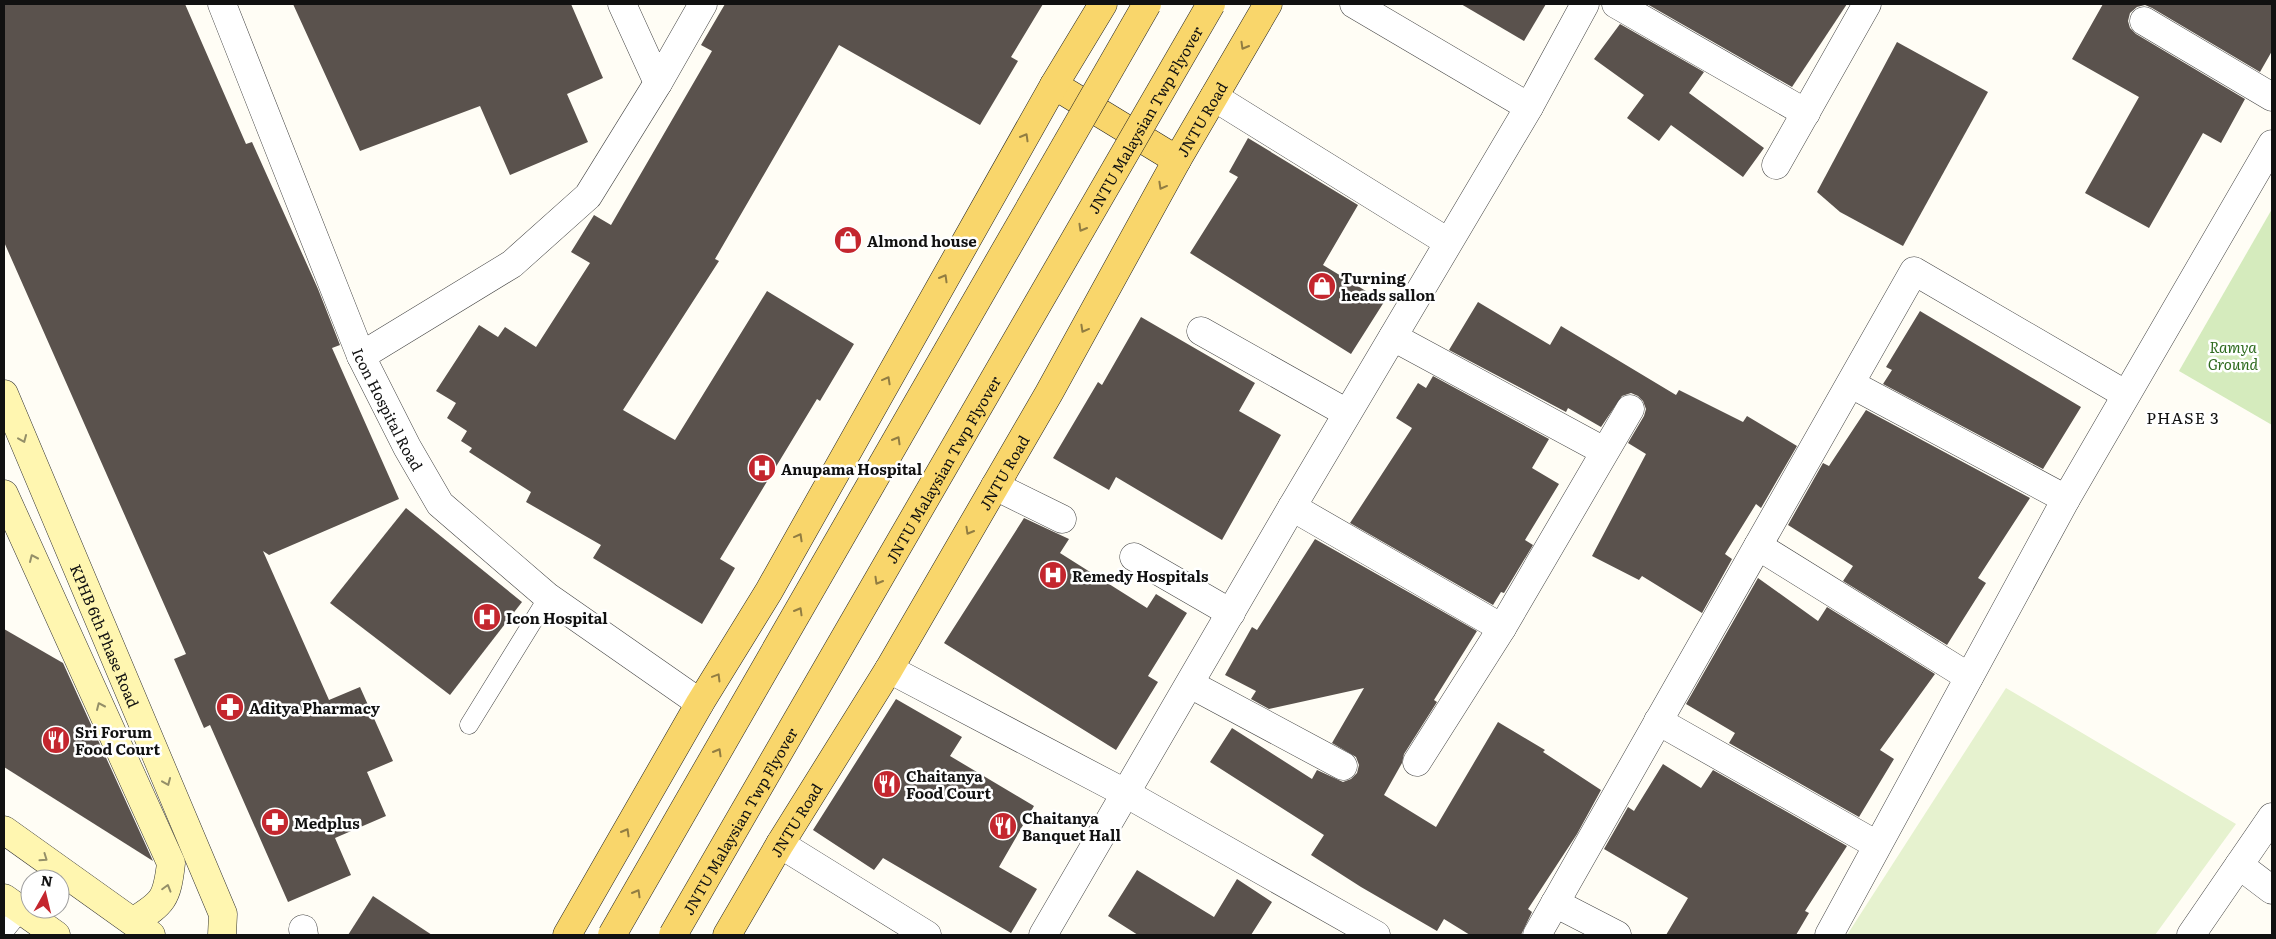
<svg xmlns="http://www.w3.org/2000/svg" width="2276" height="939" font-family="Literata,serif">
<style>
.green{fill:#d5ebbd}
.pitch{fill:#e6f2cf}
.building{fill:#5a524d}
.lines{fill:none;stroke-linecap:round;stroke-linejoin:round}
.lane-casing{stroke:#444;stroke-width:19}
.street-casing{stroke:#444;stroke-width:29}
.secondary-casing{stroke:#333;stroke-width:29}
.primary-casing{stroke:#222;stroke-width:29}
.lane{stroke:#fff;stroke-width:18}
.street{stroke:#fff;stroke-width:28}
.secondary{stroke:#fff6b0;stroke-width:28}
.primary{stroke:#f9d66b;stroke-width:28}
.primary-bridge-casing{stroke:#222;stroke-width:29;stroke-linecap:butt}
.primary-bridge{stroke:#f9d66b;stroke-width:28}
.oneway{stroke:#917d42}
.oneway2{stroke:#948f68}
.labels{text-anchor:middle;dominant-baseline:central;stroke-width:5;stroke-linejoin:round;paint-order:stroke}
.street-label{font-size:15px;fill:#111;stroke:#fff}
.poi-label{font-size:15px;font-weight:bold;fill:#111;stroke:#fff;text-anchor:start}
.park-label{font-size:15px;font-style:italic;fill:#2f6b1f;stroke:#fff}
.neighbourhood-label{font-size:16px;letter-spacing:1px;fill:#111;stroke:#fff}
</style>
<rect width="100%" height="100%" fill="#fffdf5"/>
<polygon class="green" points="2272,209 2272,425 2179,371"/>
<polygon class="pitch" points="2006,688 2236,824 2155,935 1847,935"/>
<g class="building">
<polygon points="4,4 185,4 246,144 252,142 318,289 340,345 332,348 399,499 269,555 263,551 329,700 360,687 393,761 367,772 386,816 335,838 351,875 288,902 210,725 204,728 174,659 186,654 4,242"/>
<polygon points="293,4 571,4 603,78 567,94 588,142 510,175 480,106 360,151"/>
<polygon points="725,4 1043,4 1011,57 1018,61 980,125 839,45 715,259 719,261 623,410 675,440 767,291 854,344 820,401 817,399 720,559 735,568 702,624 593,558 601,545 526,502 531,492 469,452 472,448 461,441 467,431 447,418 456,403 436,391 479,325 498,337 505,327 536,347 590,263 571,252 594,215 611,225 712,51 701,45"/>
<polygon points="1461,4 1546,4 1524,41"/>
<polygon points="1647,4 1847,4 1792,87"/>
<polygon points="2103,4 2272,4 2272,51 2260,72 2152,8 2145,5 2137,7 2130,13 2128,21 2130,28 2136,34 2245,99 2221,143 2203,133 2149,228 2085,193 2139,97 2072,59"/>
<polygon points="1620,24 1704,72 1689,93 1764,148 1743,177 1671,125 1659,141 1627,118 1644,95 1594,59"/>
<polygon points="1897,42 1988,92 1903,246 1840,212 1817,192"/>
<polygon points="1248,138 1358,205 1323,265 1384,302 1351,354 1190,253 1238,177 1229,172"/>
<polygon points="1478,302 1550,345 1561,326 1676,395 1679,390 1743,422 1747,416 1797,446 1761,508 1756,504 1725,554 1732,559 1702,613 1642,576 1639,580 1592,556 1646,454 1628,443 1644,416 1646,409 1643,401 1638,396 1631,393 1622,396 1601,427 1568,408 1566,412 1449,350"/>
<polygon points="1920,311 2081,407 2043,469 1883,384 1892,370 1886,367"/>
<polygon points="1141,317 1255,383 1239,411 1281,435 1222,540 1116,477 1109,490 1053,458 1098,382 1102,385"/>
<polygon points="1433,376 1549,439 1532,468 1559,484 1525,540 1533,545 1504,593 1501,592 1493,605 1350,523 1412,428 1396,418 1418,383 1426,388"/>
<polygon points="1866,410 2030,498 1978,578 1986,583 1947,645 1843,581 1853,566 1788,525 1823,463 1829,466"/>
<polygon points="406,508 522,602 450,695 330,603"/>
<polygon points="1024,518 1069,539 1060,553 1147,608 1156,594 1187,613 1148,676 1158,682 1116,750 944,643"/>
<polygon points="1315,539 1477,631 1434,700 1437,702 1404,754 1402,763 1384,795 1436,827 1498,722 1545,750 1543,752 1601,790 1577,834 1528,909 1532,912 1521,935 1470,935 1444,919 1437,931 1361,887 1311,855 1324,835 1210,762 1232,728 1312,779 1317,770 1343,782 1351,779 1357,773 1359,765 1356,757 1332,743 1364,688 1269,709 1251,699 1256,691 1225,675 1252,627 1257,630"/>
<polygon points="1758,578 1818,621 1827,607 1935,674 1880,750 1894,759 1859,817 1729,743 1735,733 1686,704"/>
<polygon points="4,629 63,663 153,861 4,767"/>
<polygon points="896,699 962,737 950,756 1034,806 999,867 1037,889 1011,933 883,858 874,870 813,830"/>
<polygon points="1663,764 1701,788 1713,770 1847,846 1805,911 1809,913 1796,935 1666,935 1688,898 1604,849 1628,807 1634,811"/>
<polygon points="1137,870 1214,917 1237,879 1272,902 1251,935 1138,935 1108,916"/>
<polygon points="373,896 432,935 348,935"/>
</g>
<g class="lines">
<defs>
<g id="lane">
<polyline points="469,725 548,597"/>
<polyline points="4,932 21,911"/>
</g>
<g id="street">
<path id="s1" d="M222,4L361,356L407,447L440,504L548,597L700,703"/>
<polyline points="622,4 658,83 703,4"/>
<polyline points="1354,4 1529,107"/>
<polyline points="1616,4 1806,113"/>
<polyline points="2144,21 2272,97"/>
<polyline points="1214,97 1448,242"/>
<polyline points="1776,165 1867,4"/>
<polyline points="1201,331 1347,413"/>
<polyline points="1393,337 1604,451"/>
<polyline points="361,356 512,264 588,196 658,83"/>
<polyline points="1851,384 2066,499"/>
<polyline points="995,486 1062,519"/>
<polyline points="1292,507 1502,628"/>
<polyline points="1758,546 1969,677"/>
<polyline points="1134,557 1231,613"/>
<polyline points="889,669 1127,794 1376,935"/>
<polyline points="1190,684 1343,766"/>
<polyline points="1658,721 1877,845"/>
<polyline points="1417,762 1502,628 1630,409"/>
<polyline points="780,844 927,935"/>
<polyline points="2239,865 2272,890"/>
<polyline points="1555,903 1617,935"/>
<polyline points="303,929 304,935"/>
<polyline points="1043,935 1292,507 1529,107 1585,4"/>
<polyline points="1537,935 1914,271 2125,394"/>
<polyline points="1829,935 2066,499 2272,144"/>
<polyline points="2191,935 2272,817"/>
</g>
<g id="secondary">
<path id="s2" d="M4,394L223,914L222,935"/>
<path d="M4,494L171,863C167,899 163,903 134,921"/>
<polyline points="4,830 151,935"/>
<polyline points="4,898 56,935"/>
</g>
<g id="primary">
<polyline points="1054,85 1177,160"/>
<polyline points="567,935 700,703 769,591 1054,85 1103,4"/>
<path id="s3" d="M727,935L780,844L889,669L1049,393L1177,160L1268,4"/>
</g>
</defs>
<use href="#lane" class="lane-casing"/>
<use href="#street" class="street-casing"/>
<use href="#secondary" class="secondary-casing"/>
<use href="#primary" class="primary-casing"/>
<use href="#lane" class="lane"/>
<use href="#street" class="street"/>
<use href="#secondary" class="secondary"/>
<use href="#primary" class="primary"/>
<defs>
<g id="primary-bridge">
<polyline points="612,935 1147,4"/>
<path id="s4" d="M673,935L1211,4"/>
</g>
</defs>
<use href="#primary-bridge" class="primary-bridge-casing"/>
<use href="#primary-bridge" class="primary-bridge"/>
</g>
<defs><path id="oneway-chevron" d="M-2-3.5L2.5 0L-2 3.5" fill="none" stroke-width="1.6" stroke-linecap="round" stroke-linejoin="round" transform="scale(1.25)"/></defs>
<g class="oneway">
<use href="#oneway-chevron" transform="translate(1244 46) rotate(120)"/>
<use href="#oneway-chevron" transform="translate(1025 137) rotate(-60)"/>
<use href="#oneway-chevron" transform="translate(1162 186) rotate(119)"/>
<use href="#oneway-chevron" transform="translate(1082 228) rotate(120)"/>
<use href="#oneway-chevron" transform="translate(944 278) rotate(-60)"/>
<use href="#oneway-chevron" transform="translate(1084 329) rotate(119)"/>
<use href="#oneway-chevron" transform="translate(887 380) rotate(-61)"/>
<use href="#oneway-chevron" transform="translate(897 440) rotate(-60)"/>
<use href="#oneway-chevron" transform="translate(969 531) rotate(120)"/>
<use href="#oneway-chevron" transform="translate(799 537) rotate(-61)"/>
<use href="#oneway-chevron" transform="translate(878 581) rotate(120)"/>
<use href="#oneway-chevron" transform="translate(799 611) rotate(-60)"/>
<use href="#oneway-chevron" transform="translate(717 677) rotate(-59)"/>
<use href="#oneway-chevron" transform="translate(718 752) rotate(-60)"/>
<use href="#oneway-chevron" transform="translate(626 832) rotate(-60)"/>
<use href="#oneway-chevron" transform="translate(637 893) rotate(-60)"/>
</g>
<g class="oneway2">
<use href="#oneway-chevron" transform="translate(23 439) rotate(67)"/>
<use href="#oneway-chevron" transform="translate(33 558) rotate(-114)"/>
<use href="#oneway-chevron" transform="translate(100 706) rotate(-114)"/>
<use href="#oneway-chevron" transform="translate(167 782) rotate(67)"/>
<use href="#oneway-chevron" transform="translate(44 858) rotate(35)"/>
<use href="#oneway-chevron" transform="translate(167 888) rotate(-74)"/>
</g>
<defs>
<symbol id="shop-disc" viewBox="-11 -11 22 22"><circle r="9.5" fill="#c4262e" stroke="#fff"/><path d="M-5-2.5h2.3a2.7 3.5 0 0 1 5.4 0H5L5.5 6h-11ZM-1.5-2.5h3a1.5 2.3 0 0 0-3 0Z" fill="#fff"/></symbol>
<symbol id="hospital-disc" viewBox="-11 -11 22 22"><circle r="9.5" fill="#c4262e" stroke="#fff"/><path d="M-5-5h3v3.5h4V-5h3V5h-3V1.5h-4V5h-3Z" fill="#fff"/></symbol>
<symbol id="pharmacy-disc" viewBox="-11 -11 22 22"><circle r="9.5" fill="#c4262e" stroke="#fff"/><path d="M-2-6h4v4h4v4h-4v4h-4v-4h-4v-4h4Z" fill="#fff"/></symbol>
<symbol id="restaurant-disc" viewBox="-11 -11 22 22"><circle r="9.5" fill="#c4262e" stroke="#fff"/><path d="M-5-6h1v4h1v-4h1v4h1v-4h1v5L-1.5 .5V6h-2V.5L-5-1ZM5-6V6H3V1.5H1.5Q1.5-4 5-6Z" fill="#fff"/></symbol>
</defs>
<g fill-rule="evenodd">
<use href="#shop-disc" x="832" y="224" width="32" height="32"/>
<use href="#shop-disc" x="1306" y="270" width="32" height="32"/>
<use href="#hospital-disc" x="746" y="452" width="32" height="32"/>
<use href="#hospital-disc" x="1037" y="559" width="32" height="32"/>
<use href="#hospital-disc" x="471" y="601" width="32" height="32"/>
<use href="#pharmacy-disc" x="214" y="691" width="32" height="32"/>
<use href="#restaurant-disc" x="40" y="724" width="32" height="32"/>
<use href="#restaurant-disc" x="871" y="768" width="32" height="32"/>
<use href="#pharmacy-disc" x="259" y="806" width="32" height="32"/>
<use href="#restaurant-disc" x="987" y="810" width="32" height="32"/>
</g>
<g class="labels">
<g class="street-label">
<text stroke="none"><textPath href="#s4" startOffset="942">JNTU Malaysian Twp Flyover</textPath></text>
<text stroke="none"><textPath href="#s3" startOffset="944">JNTU Road</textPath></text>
<text stroke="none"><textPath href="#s1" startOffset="438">Icon Hospital Road</textPath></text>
<text stroke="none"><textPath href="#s4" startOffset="538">JNTU Malaysian Twp Flyover</textPath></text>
<text stroke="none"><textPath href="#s3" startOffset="539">JNTU Road</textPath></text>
<text stroke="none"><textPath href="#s2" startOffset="262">KPHB 6th Phase Road</textPath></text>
<text stroke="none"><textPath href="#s4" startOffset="132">JNTU Malaysian Twp Flyover</textPath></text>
<text stroke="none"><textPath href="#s3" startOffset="134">JNTU Road</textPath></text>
</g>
<g class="poi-label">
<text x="867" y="240">Almond house</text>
<text x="1341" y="277">Turning<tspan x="1341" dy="17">heads sallon</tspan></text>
<text x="781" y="468">Anupama Hospital</text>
<text x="1072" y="575">Remedy Hospitals</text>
<text x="506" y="617">Icon Hospital</text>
<text x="249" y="707">Aditya Pharmacy</text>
<text x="75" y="731">Sri Forum<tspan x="75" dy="17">Food Court</tspan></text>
<text x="906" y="775">Chaitanya<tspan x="906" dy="17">Food Court</tspan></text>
<text x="1022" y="817">Chaitanya<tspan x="1022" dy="17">Banquet Hall</tspan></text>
<text x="294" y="822">Medplus</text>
</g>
<g class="park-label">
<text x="2233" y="346">Ramya<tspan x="2233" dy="17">Ground</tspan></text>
</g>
<g class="neighbourhood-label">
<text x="2183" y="417">PHASE 3</text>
</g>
</g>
<rect width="2276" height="939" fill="none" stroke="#111111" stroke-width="10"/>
<g transform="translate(45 894) rotate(8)"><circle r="24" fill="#ffffff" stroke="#a0a0a0"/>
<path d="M0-4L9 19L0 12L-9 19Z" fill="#c4262e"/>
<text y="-8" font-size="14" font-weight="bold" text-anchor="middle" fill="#111111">N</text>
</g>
</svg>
